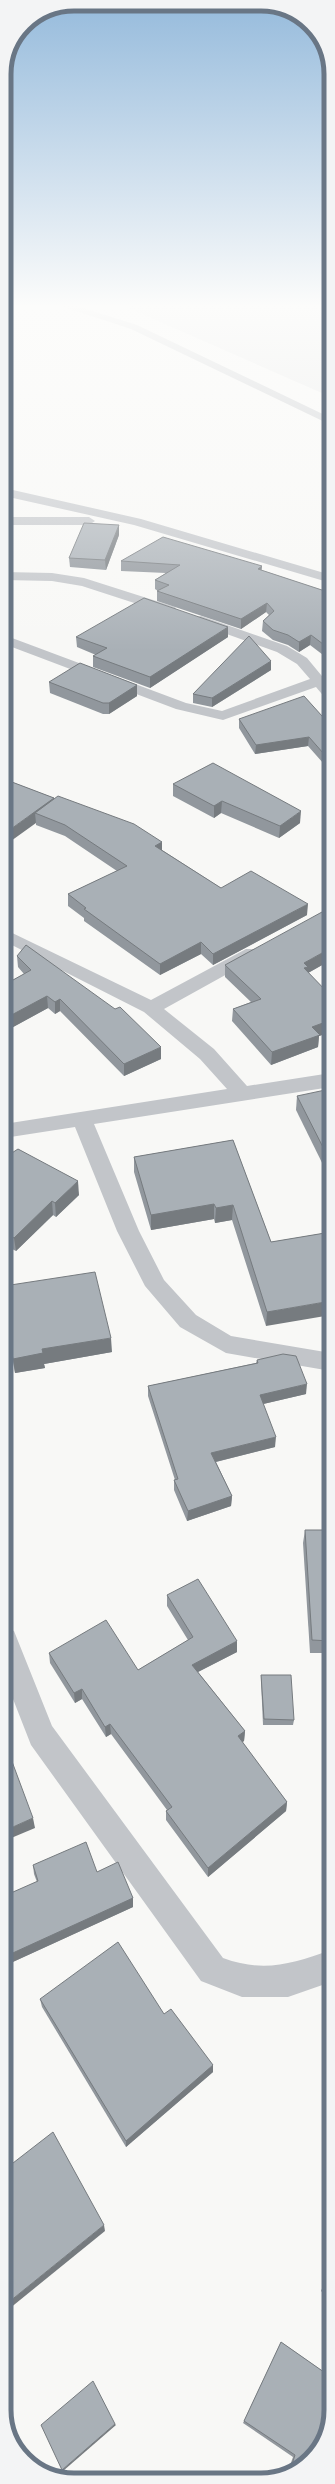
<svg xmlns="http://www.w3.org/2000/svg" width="335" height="2484" font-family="'PT Sans',sans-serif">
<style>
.built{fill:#e6e7e7}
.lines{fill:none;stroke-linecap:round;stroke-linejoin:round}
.minor{fill:#c2c5c9;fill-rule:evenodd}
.wall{fill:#91979d}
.shaded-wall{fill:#767b7f}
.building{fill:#a9b0b6;stroke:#767b7f}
.rim{fill:none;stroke:#697685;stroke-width:5}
</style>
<rect width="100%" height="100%" fill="#f8f8f6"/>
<polygon class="built" points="117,303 331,303 331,397"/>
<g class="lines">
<g class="minor">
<polygon points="52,303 67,303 137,325 331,418 331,425 131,329"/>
<polygon points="4,488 141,519 331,575 331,583 134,525 4,496"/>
<polygon points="4,517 89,517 95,521 89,525 4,525"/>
<polygon points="4,572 52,573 84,578 175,607 177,610 170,614 165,613 82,586 52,581 4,580"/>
<polygon points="201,616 287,646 307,658 331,687 331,700 326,699 316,687 223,720 176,709 4,644 4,635 186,703 222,711 310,679 297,664 277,652 196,623 194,620 196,617"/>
<polygon points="4,929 151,1000 246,949 258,949 261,953 258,957 164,1009 214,1049 247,1086 331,1073 331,1087 94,1124 139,1231 164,1280 196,1315 231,1336 331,1353 331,1371 226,1353 180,1327 145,1286 117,1231 75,1127 4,1138 4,1124 227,1089 200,1059 144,1012 4,941"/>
<path d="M4,1627L14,1631L52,1726L223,1958C264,1973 291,1964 331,1950V1982L288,1997H242L201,1981L31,1745L4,1676Z"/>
</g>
</g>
<g class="wall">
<polygon points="119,535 106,570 70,567 69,558"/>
<polygon points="121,561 262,566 261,570 331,593 331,661 310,645 299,652 288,645 273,640 262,631 263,621 269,615 266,612 241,629 157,601 157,591 158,591 155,589 155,580 166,573 121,571"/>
<polygon points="76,637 228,637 150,688 93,667 93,656 96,655 77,647"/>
<polygon points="271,661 271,670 212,707 193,703 193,694"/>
<polygon points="49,682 137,685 137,696 109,714 103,714 50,693"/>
<polygon points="239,719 331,726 331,772 308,746 255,754 239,728"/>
<polygon points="4,779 54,798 54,799 162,842 162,850 221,888 307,915 213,965 201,954 160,975 84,921 84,918 68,906 68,894 117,871 65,836 36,825 36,823"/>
<polygon points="173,784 300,823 279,838 221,813 214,818 173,796"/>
<polygon points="17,956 161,1059 124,1076 60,1011 55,1014 48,1008 4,1032 4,985 24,974 18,967"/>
<polygon points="331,960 308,973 331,996 331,1032 319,1036 318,1047 271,1065 232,1021 233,1009 251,1002 225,977 225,965"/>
<polygon points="331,1091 331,1181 296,1110 297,1096"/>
<polygon points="233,1140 271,1242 331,1232 266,1326 232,1220 215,1223 214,1219 151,1230 134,1172 134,1157"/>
<polygon points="4,1158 79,1195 56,1217 53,1215 16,1251 4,1245"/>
<polygon points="4,1286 112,1352 44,1364 45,1368 15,1373 4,1312"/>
<polygon points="257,1360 306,1394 263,1404 275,1447 216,1462 232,1496 231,1506 187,1521 174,1490 174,1480 175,1480 148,1396 148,1386 256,1363"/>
<polygon points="305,1530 331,1530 331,1653 310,1653 303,1543"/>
<polygon points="167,1595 237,1652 198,1672 245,1731 244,1741 242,1742 287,1802 286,1811 208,1877 166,1820 166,1811 167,1810 111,1734 106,1737 82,1699 75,1703 50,1663 49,1653 138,1670 188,1640 167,1606"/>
<polygon points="261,1675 294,1720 293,1725 263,1725 261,1681"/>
<polygon points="331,1794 331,1815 326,1805 327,1796"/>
<polygon points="33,1865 97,1872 133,1898 133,1907 4,1966 4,1896 37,1882 34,1874"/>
<polygon points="40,1999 164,2014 213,2072 126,2147 42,2007"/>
<polygon points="331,2267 331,2300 321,2291"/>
<polygon points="281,2342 331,2377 292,2473 287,2474 293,2457 243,2423"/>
</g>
<g class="shaded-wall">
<polygon points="119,525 119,535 106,570 105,560"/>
<polygon points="262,566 261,575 258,569"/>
<polygon points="267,603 266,612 241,629 241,619"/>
<polygon points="228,627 228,637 150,688 150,677"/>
<polygon points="311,635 310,645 299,652 299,642"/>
<polygon points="271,661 271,670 212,707 212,698"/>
<polygon points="137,685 137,696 109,714 109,703"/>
<polygon points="309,737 308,746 255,754 256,745"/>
<polygon points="54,798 55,810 35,813 36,823 4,846 4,834"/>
<polygon points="222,801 221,813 214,818 214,806"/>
<polygon points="301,811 300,823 279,838 280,826"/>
<polygon points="162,842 162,854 155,846"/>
<polygon points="308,904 307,915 213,965 213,954"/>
<polygon points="201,942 201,954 160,975 160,964"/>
<polygon points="331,948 331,960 308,973 303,981 304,963"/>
<polygon points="47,996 48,1008 4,1032 4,1019"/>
<polygon points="60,999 60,1011 55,1014 55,1002"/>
<polygon points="331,1020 331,1032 319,1036 318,1047 271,1065 272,1052 312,1027"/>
<polygon points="161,1047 161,1059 124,1076 124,1064"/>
<polygon points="78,1181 79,1195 56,1217 55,1203"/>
<polygon points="52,1201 53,1215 16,1251 14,1238"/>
<polygon points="214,1204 214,1219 151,1230 151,1215"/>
<polygon points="233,1205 232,1220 215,1223 216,1208"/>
<polygon points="331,1301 331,1315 266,1326 267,1312"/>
<polygon points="111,1338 112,1352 44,1364 45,1368 15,1373 13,1359 42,1349"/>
<polygon points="307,1384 306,1394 259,1405 260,1395"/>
<polygon points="276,1437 275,1447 211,1463 211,1453"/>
<polygon points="232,1496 231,1506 187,1521 188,1511"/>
<polygon points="237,1641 237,1652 192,1675 192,1665"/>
<polygon points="82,1689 82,1699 75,1703 74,1693"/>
<polygon points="110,1724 111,1734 106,1737 105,1727"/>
<polygon points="245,1731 244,1741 237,1746 238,1736"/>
<polygon points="4,1733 6,1733 7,1743 4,1745"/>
<polygon points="287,1802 286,1811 208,1877 208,1868"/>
<polygon points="33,1818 35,1828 4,1841 4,1831"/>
<polygon points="133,1898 133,1907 4,1966 4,1957"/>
<polygon points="213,2065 213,2072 126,2147 126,2141"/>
<polygon points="7,2099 9,2106 4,2109 4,2101"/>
<polygon points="104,2225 105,2231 4,2313 4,2306"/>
<polygon points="115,2424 116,2425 63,2471 62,2470"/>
</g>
<g class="building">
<polygon points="84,523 119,525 105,560 69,558"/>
<polygon points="163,537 262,566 258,569 331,593 331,650 311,635 299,642 288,635 273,630 263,621 274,611 267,603 241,619 157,591 169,585 155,580 180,565 121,561"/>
<polygon points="144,598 228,627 150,677 93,656 107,648 76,637"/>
<polygon points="249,636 271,661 212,698 193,694"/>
<polygon points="80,663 137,685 109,703 103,703 49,682"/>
<polygon points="304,696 331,726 331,762 309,737 256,745 239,719"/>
<polygon points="213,763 301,811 280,826 222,801 214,806 173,784"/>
<polygon points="4,779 54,798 4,834"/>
<polygon points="58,796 134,824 162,842 155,846 221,888 251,871 308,904 213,954 201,942 160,964 84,909 86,908 68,894 127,866 65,825 35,813"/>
<polygon points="330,910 331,910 331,948 304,963 308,967 304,968 331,996 331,1020 312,1027 320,1035 272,1052 233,1009 261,999 225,965 322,912"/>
<polygon points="26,945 115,1009 120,1007 161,1047 124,1064 60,999 55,1002 47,996 4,1019 4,985 31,970 17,956"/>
<polygon points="330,1089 331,1091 331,1163 297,1096"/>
<polygon points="233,1140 271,1242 331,1232 331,1301 267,1312 233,1205 216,1208 214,1204 151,1215 134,1157"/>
<polygon points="18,1149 78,1181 55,1203 52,1201 14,1238 4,1232 4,1158"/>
<polygon points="95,1272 111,1338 42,1349 43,1353 13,1359 4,1308 4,1286"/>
<polygon points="283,1354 296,1356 307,1384 260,1395 276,1437 211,1453 232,1496 188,1511 174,1480 178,1479 148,1386 258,1363 257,1360"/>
<polygon points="305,1530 331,1530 331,1641 312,1640"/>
<polygon points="198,1579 237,1641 192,1665 245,1731 238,1736 287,1802 208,1868 166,1811 172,1807 110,1724 105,1727 82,1689 74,1693 49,1653 106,1620 138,1670 193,1637 167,1595"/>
<polygon points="261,1675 291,1675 294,1720 264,1719"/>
<polygon points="4,1740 33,1818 4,1831"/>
<polygon points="331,1794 331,1802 327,1796"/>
<polygon points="86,1842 97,1872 118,1862 133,1898 4,1957 4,1896 38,1881 33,1865"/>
<polygon points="118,1942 164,2014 171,2009 213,2065 126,2141 40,1999"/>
<polygon points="4,2093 7,2099 4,2101"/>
<polygon points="53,2132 104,2225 4,2306 4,2170"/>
<polygon points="331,2269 331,2293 324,2287"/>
<polygon points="281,2342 331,2377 331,2411 314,2456 292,2473 289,2474 295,2455 244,2421"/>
<polygon points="93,2381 115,2424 62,2470 41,2425"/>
</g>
<linearGradient id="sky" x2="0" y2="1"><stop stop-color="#96bbdc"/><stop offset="0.47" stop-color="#fcfcfb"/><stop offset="1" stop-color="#fcfcfb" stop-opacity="0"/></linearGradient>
<rect width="335" height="651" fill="url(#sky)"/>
<path d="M0 0H335V2484H0ZM74 11H261A63 63 0 0 1 324 74V2410A63 63 0 0 1 261 2473H74A63 63 0 0 1 11 2410V74A63 63 0 0 1 74 11Z" fill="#f3f4f5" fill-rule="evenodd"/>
<path class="rim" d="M74 11H261A63 63 0 0 1 324 74V2410A63 63 0 0 1 261 2473H74A63 63 0 0 1 11 2410V74A63 63 0 0 1 74 11Z"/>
</svg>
